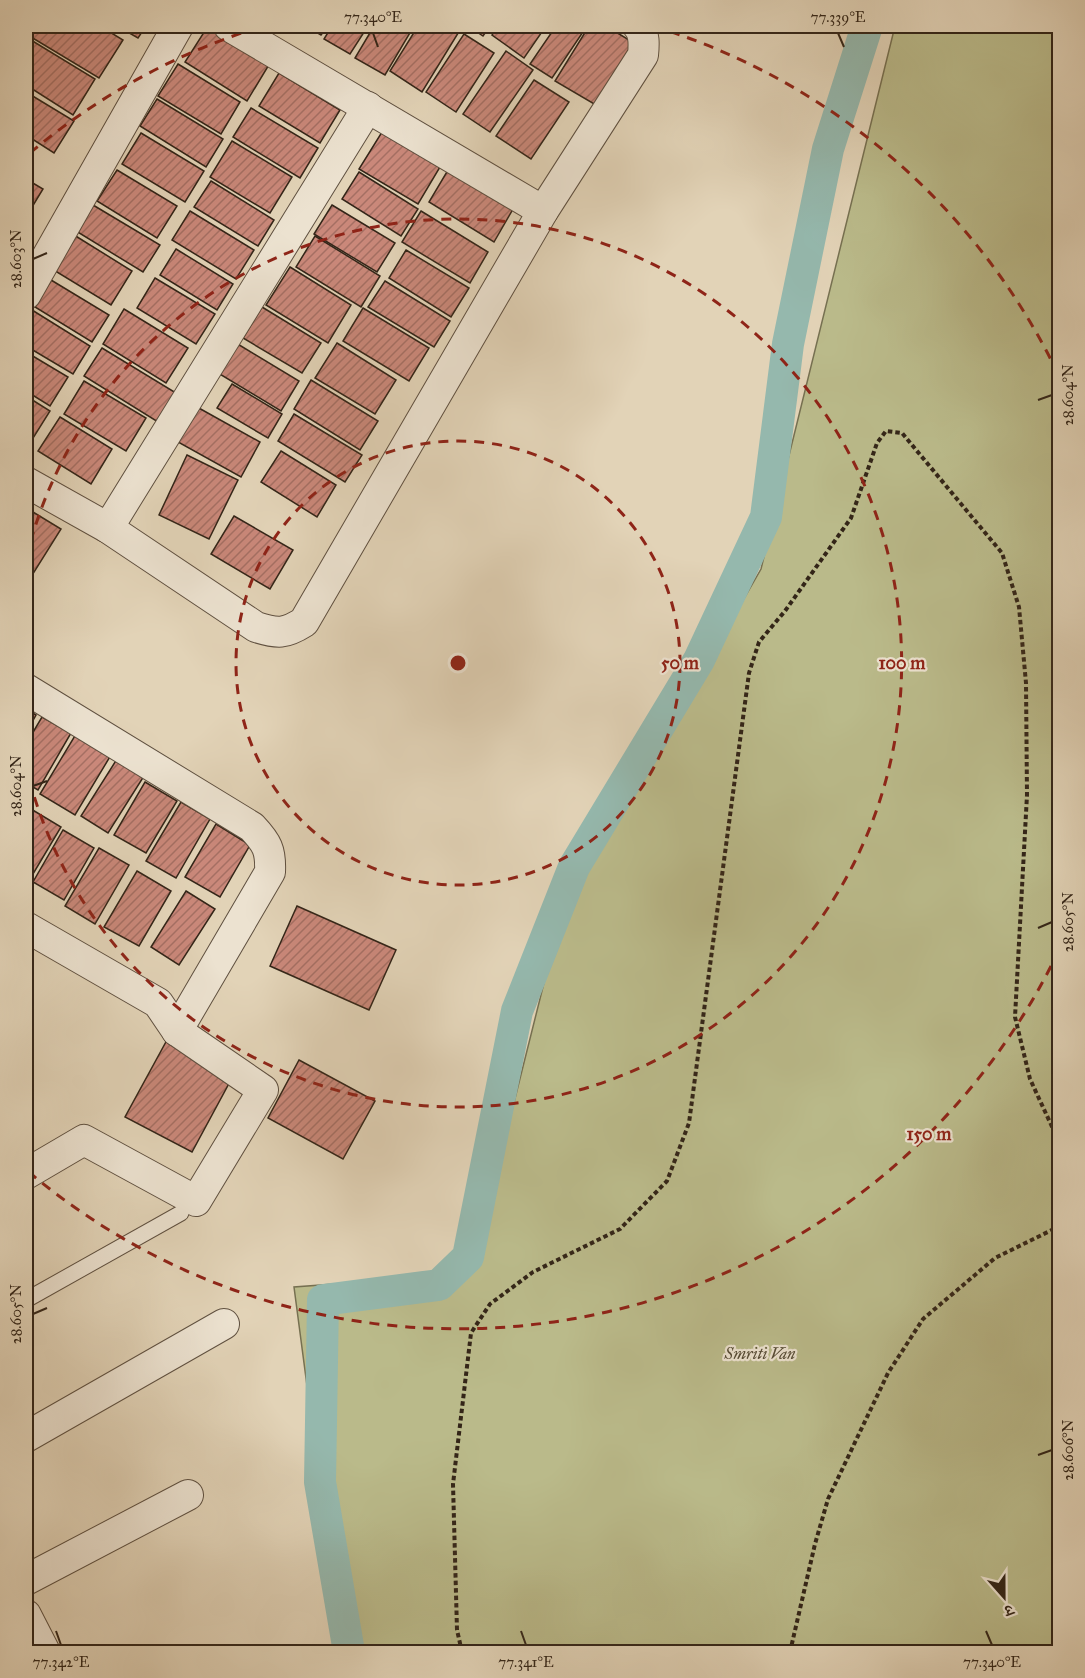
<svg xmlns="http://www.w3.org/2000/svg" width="1085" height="1678" font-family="'IM FELL Great Primer','Noto Serif Devanagari',serif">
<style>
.park{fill:#baba8a;stroke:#767051;stroke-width:1.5}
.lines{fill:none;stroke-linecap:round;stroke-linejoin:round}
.canal{stroke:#95b8ad;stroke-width:32}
.building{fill:url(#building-hatch);stroke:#332518;stroke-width:1.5}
.service-casing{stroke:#5f5040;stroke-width:17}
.minor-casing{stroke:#5f5040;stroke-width:32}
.path{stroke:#332518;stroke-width:4;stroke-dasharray:4.5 3;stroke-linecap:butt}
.service{stroke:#ece2d0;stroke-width:15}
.minor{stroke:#ece2d0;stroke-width:30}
.ticks{fill:none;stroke:#332518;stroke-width:2}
.ring{fill:none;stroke:#8f2418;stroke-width:3;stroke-dasharray:10 8}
.labels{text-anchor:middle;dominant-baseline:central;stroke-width:4.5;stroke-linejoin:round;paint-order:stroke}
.park-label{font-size:16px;font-style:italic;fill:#554a34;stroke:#ece2d0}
.centre{fill:#8f2418;stroke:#ece2d0;stroke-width:3}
.ring-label{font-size:18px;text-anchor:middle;font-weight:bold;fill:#8f2418;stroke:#ece2d0;stroke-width:4.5;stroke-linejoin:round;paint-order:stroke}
.neatline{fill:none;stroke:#332518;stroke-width:2}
.ticks-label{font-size:15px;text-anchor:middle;fill:#332518}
</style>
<defs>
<pattern id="building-hatch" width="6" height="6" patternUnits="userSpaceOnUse" patternTransform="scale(1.5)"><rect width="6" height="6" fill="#ca887a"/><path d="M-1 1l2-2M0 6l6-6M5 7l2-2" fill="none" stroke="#a56f63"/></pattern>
</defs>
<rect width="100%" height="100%" fill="#e2d3b7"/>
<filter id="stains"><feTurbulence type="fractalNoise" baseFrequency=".00333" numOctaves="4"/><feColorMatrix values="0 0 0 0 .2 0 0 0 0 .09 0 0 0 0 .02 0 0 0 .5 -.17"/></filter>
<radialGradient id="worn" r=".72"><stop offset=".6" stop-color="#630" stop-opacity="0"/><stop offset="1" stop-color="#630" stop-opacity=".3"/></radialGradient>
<polygon class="park" points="895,26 1059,26 1059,1652 342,1652 294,1287 471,1274 560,919 761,569"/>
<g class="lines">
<polyline class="canal" points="349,1652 320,1482 323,1300 439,1285 468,1257 517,1011 574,867 699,660 766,517 788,344 828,149 867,26"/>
</g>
<g class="building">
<polygon points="26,26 100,26 123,40 99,78 26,34"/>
<polygon points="117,26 146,26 138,38"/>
<polygon points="208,26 270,63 247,101 185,62"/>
<polygon points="306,26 328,26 321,35"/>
<polygon points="332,26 368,26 350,54 324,39"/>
<polygon points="374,26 414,26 385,75 355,58"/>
<polygon points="418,26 453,26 460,30 422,92 390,71"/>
<polygon points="468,26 490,26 483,36"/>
<polygon points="498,26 546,26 524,58 492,35"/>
<polygon points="556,26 587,26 552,78 530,64"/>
<polygon points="589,26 606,26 639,46 601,108 555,81"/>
<polygon points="464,34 494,53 456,112 426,92"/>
<polygon points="26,37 95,79 73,115 26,85"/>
<polygon points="506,51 533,70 490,132 463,114"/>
<polygon points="178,64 240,102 221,134 158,96"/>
<polygon points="279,73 340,110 320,143 259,106"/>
<polygon points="534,80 569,102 531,159 496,136"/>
<polygon points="26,92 74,121 54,153 26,135"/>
<polygon points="157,99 223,139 206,167 140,126"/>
<polygon points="251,108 318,148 300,178 233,137"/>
<polygon points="382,132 440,167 418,204 359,169"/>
<polygon points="141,133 204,171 185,202 122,164"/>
<polygon points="232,141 292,177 270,213 210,177"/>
<polygon points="117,170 177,206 157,238 97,201"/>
<polygon points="448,170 513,209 494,242 429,202"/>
<polygon points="359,172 418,209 401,236 342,199"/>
<polygon points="26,179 43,189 26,217"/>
<polygon points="211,181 274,220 258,246 194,207"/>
<polygon points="93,205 160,245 143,272 76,231"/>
<polygon points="332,205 395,243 377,272 314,234"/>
<polygon points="190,211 254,250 236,279 172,240"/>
<polygon points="421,211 488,252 470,283 402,242"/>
<polygon points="74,235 132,271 111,305 52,269"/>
<polygon points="315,236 380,276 361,307 296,267"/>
<polygon points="176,249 233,284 217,310 160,275"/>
<polygon points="406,250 469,288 451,317 389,278"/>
<polygon points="290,267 351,305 328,343 266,305"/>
<polygon points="155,278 215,314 196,344 137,308"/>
<polygon points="51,280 109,315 92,342 35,307"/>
<polygon points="385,281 450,321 434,347 368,307"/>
<polygon points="262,307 321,343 302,373 243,338"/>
<polygon points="363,308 429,348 409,381 343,341"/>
<polygon points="124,309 188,348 166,383 103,344"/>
<polygon points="32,310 90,346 73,374 26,346 26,321"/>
<polygon points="236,343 299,381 281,411 218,373"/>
<polygon points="337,343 396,380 375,414 315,378"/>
<polygon points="102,348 176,393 158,422 84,376"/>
<polygon points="26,352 68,377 50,406 26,391"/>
<polygon points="311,380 378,421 360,450 294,409"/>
<polygon points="84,381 146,418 126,451 64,414"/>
<polygon points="232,384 282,414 268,438 217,408"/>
<polygon points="26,396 50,411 30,443 26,440"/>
<polygon points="197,407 260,442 241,477 178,442"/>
<polygon points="294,414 362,455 345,482 278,441"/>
<polygon points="60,417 112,449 91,484 38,451"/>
<polygon points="281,451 336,485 317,517 261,482"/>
<polygon points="187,455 238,480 209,539 159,515"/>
<polygon points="28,509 61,529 26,585 26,513"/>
<polygon points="234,516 293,550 270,589 211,554"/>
<polygon points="26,709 36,715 26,733"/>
<polygon points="42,717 71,733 38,790 26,783 26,744"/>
<polygon points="76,734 111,755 75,815 40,794"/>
<polygon points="117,759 144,776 108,833 81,816"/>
<polygon points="145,782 177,801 146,853 114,835"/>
<polygon points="181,802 210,819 176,878 146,861"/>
<polygon points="26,806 61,827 30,879 26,877"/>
<polygon points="216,824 250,845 220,897 185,877"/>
<polygon points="63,830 94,848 64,900 33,882"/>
<polygon points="99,848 129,865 95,924 65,906"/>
<polygon points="137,871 171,891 139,946 104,927"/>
<polygon points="186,891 215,909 179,965 151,947"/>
<polygon points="297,906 396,950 369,1010 270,966"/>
<polygon points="167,1040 233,1076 192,1152 125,1117"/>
<polygon points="299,1060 375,1101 343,1159 268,1118"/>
</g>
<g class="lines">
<defs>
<polyline id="service" points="26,1300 181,1213"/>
<g id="minor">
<polyline points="229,26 543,211"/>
<polyline points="26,294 178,26"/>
<path d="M26,482L108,528L256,627C278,634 285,634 304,622L543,211L643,55C644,45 645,34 638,26"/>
<polyline points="108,528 368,107"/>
<path d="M26,689L252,827C267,843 271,850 270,872L177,1031"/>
<polyline points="26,927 158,1003 177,1031 263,1090 196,1201 84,1140 26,1174"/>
<polyline points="26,1437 224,1324"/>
<polyline points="26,1580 188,1495"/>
<polyline points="26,1615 45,1652"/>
</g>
</defs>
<use href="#service" class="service-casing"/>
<use href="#minor" class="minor-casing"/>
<g class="path">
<polyline points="1060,1469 1056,1485 1060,1536"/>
<polyline points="462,1652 457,1630 453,1484 471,1333 490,1304 533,1272 620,1229 667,1181 689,1123 749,673 759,642 785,611 851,518 877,443 886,431 902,433 1002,553 1019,607 1026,683 1027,795 1015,1017 1030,1079 1060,1144"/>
<polyline points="790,1652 815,1544 828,1499 888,1373 923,1319 995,1258 1060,1226"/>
</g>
<use href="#service" class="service"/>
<use href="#minor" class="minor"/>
</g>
<path class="ticks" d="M373,33L378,47M838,33L844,47M33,259L47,253M1038,400L1052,395M33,786L47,781M1038,928L1052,922M33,1314L47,1308M1038,1455L1052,1450M56,1631L61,1645M521,1631L526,1645M986,1631L992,1645"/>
<g class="ring">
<circle cx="458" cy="663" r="222"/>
<path d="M26 559A444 444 0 1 1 26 767"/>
<path d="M1059 950A666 666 0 0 1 30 1173M30 153A666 666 0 0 1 263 26M653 26A666 666 0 0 1 1059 376"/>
</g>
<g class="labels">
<g class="park-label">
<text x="760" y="1353">Smriti Van</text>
</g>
</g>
<circle cx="458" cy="663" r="9" class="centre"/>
<g class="ring-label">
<text x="680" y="669">50 m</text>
<text x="902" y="669">100 m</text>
<text x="929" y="1140">150 m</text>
</g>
<rect width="1085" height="1678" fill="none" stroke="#e2d3b7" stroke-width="66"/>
<g transform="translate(1004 1597) rotate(159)" stroke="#ece2d0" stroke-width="4.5" paint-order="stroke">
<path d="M0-4.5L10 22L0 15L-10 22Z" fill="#332518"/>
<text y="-9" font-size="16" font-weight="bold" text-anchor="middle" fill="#332518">उ</text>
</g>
<rect x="33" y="33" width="1019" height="1612" class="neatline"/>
<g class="ticks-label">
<text x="373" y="22">77.340°E</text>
<text x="838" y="22">77.339°E</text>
<text transform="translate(16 259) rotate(-90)" y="5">28.603°N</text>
<text transform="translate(1068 395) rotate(-90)" y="5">28.604°N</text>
<text transform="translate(16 786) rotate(-90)" y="5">28.604°N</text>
<text transform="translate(1068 922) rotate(-90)" y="5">28.605°N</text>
<text transform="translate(16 1314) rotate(-90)" y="5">28.605°N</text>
<text transform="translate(1068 1450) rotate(-90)" y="5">28.606°N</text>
<text x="61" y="1667">77.342°E</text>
<text x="526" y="1667">77.341°E</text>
<text x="992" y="1667">77.340°E</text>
</g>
<rect width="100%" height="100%" filter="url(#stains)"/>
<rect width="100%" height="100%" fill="url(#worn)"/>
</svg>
